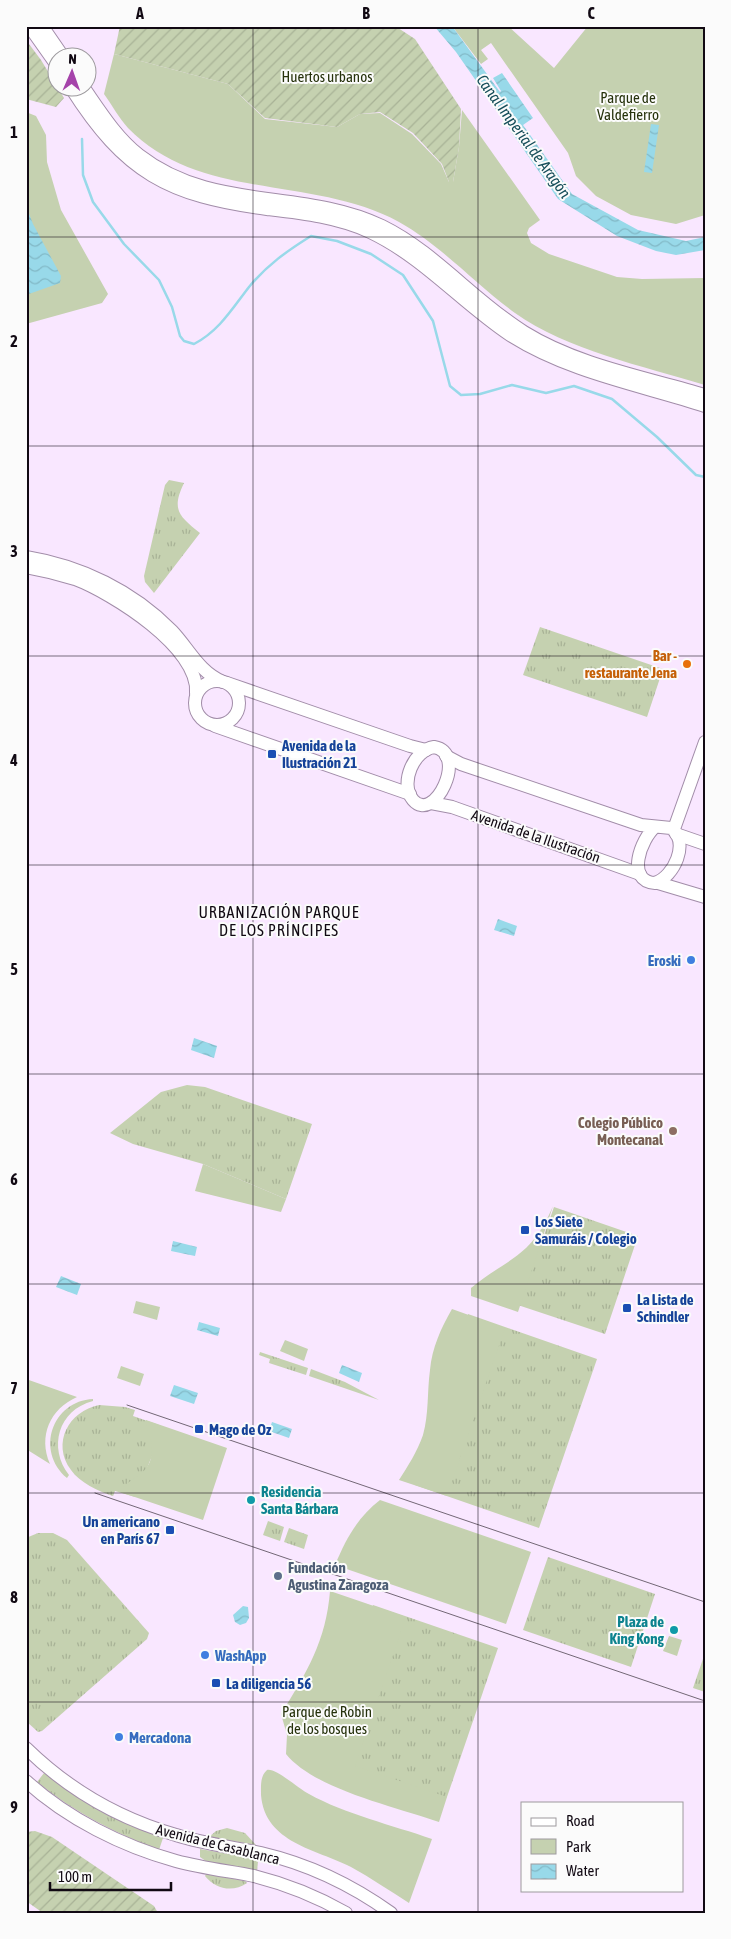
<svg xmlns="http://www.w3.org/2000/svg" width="731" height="1939" font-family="'Asap Condensed',sans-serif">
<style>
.grass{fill:url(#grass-tufts)}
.park{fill:#c5d1b0}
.garden{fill:url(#garden-furrows)}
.water{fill:url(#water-waves)}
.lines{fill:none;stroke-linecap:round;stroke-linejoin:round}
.stream{stroke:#98d9e9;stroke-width:2.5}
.secondary-casing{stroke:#a28da9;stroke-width:14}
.secondary{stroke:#fff;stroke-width:12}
.tram{stroke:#736776;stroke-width:1}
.grid{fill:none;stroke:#110913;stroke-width:1;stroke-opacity:0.55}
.food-dot{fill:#e8710a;stroke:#fbfbfb;stroke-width:2}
.transit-dot{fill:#1a4fb4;stroke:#fbfbfb;stroke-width:2}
.shop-dot{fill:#3f7fe0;stroke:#fbfbfb;stroke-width:2}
.education-dot{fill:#8d6e63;stroke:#fbfbfb;stroke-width:2}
.culture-dot{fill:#0f9aa8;stroke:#fbfbfb;stroke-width:2}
.service-dot{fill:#5c6f8a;stroke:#fbfbfb;stroke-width:2}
.labels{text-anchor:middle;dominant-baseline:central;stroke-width:4;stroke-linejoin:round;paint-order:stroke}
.park-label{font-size:15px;fill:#26320c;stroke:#fbfbfb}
.food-label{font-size:15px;font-weight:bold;fill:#c56008;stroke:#fbfbfb;text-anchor:end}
.transit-label{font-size:15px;font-weight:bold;fill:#164399;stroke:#fbfbfb;text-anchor:start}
.street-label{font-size:15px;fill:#110913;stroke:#fbfbfb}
.shop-label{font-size:15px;font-weight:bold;fill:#366cbe;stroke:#fbfbfb;text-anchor:start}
.education-label{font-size:15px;font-weight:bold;fill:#785e54;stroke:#fbfbfb;text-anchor:end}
.culture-label{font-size:15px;font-weight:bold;fill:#0d838f;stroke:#fbfbfb;text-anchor:start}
.service-label{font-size:15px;font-weight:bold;fill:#4e5e75;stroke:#fbfbfb;text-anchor:start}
.water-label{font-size:16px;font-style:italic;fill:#164e5a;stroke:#fbfbfb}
.neighbourhood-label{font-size:16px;letter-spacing:1px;fill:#110913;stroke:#fbfbfb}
.neatline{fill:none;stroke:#110913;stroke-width:2}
.grid-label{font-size:16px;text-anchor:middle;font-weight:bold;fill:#110913}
</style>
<defs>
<pattern id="grass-tufts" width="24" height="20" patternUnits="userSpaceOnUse" patternTransform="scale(1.25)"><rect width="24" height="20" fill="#c5d1b0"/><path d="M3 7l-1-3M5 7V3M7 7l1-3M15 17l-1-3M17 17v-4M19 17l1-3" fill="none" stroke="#a8b296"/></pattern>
<pattern id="garden-furrows" width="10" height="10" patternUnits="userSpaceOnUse" patternTransform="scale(1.25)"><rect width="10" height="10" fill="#c5d1b0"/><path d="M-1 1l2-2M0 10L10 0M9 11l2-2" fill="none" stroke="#a8b296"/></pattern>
<pattern id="water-waves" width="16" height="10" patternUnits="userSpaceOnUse" patternTransform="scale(1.25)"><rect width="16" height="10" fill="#98d9e9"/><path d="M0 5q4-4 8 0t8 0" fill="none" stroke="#82b9c7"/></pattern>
</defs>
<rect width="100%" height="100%" fill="#f9e7ff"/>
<g class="grass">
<path d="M169,480L184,483C171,510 179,516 200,533L154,593L145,582L144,576L165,485Z"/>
<polygon points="540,627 663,669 647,717 523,675"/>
<polygon points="187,1085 205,1087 312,1124 286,1199 203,1164 133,1144 110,1133 161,1092"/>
<polygon points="554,1207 638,1236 605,1334 506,1301 515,1265 541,1244"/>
<polygon points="468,1314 597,1359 539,1528 415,1485 461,1403"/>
<polygon points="260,1352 308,1368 306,1375 269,1363 270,1359 259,1355"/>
<polygon points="311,1369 345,1382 379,1400 309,1376"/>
<path d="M93,1399V1401C58,1410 48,1448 69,1475L67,1478C35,1451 52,1401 93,1399Z"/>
<path d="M99,1405L125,1407L135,1410L133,1416L159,1425L162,1432L135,1497L115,1491L113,1496C98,1491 80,1483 71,1470C51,1443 69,1411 99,1405Z"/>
<polygon points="268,1521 284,1527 280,1541 263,1535"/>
<polygon points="289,1528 308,1535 304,1549 284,1542"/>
<polygon points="38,1533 53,1533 67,1540 149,1633 147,1639 42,1731 38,1732 26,1721 26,1538"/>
<polygon points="548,1557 655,1594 631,1667 523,1630"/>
<polygon points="373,1605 498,1648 447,1797 435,1803 328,1766"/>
<polygon points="705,1653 705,1692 693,1688"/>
<path d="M44,1773L100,1811L163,1838L159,1850C115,1833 74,1812 37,1782Z"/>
<polygon points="227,1828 245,1833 256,1845 209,1837 216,1831"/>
<polygon points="200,1849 253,1858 258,1862 257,1871 207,1862 200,1857"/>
<path d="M206,1874L245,1881L247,1883C233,1893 215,1889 205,1876Z"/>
</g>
<g class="park">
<polygon points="452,26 508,26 554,68 588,26 705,26 705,215 676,224 631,215 596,196 576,176 568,153 491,43 481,50 488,59 481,64"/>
<path d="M114,54L228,84L265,119L337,127L360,114L380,113L412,134L441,164L449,182H453L459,147L462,110L540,220L529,228L527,233L531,243L549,254L617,277L642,279L705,278V385C643,366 567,350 515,313C475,284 442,246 399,222C313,175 200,202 128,128C119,118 112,105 104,94Z"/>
<polygon points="26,112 36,116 46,135 47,162 61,210 108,294 102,303 26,324"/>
<polygon points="203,1164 286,1199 281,1212 195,1191"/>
<path d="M553,1206L518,1312L471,1296V1288C509,1257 531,1258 553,1206Z"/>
<polygon points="136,1301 160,1307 157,1320 133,1313"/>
<path d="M452,1309L505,1328L447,1496L399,1480C408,1466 417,1452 423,1435C429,1414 427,1392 430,1370C432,1348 441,1328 452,1309Z"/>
<polygon points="285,1340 308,1349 304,1361 280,1351"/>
<polygon points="121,1366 144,1374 140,1386 117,1378"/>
<path d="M26,1379L77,1397C50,1409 38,1436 50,1464L26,1449Z"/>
<path d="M146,1420L227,1448L203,1520L120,1492C130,1475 151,1477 152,1450C153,1439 145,1430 146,1420Z"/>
<path d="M380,1500L531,1552L506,1624L335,1565C346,1539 357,1518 380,1500Z"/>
<path d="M330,1591L406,1617L355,1766L447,1797L439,1822C396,1807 314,1789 286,1754L287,1735L281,1714C307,1672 326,1641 330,1591Z"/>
<polygon points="669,1636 682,1640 677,1656 663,1651"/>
<path d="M267,1770C276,1768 299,1789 309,1794C345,1814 392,1825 432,1839L409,1903C390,1891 371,1878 351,1867C316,1849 265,1843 261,1795C261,1786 260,1776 267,1770Z"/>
</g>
<g class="garden">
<polygon points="120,26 395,26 415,39 461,109 459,147 453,182 449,182 442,164 413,133 380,112 360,114 337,127 265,118 228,84 114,54"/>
<polygon points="26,40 41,60 64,98 56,107 26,99"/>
<polygon points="35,1831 52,1837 154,1906 158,1913 43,1913 26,1901 26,1832"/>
</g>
<g class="water">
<polygon points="434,26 452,26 500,92 501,91 493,78 502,73 533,118 523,125 572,194 638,230 686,241 705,237 705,250 676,255 656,251 617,236 558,199 456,52"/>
<polygon points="651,124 659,125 652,173 644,172"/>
<polygon points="26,206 33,224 61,276 60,283 26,295"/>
<polygon points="498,919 517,926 514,936 494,930"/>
<polygon points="194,1038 217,1046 214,1058 191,1050"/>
<polygon points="173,1241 197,1247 195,1256 171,1251"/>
<polygon points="61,1276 81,1284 77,1295 56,1287"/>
<polygon points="199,1322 220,1328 218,1336 197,1330"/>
<polygon points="342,1365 362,1373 359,1382 339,1373"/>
<polygon points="174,1385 198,1393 194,1404 170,1396"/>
<polygon points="272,1422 292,1429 289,1438 269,1431"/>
<polygon points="243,1606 248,1607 249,1618 246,1623 240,1625 235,1622 233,1615"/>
</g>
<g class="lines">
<path class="stream" d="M82,139L83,175L93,202L124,244L159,280L172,307L180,336L184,341L194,344C219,331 232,309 249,287C267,265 287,251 311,236L337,241L371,254L403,275L433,321L450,386L461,395L480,394L512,385L546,393L574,386L612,399L657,437L696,475L705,477"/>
<defs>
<g id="secondary">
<polyline points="29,26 58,67"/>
<polyline points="42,26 64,58"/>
<path d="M71,88C125,173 168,196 267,209C301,213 338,217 370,232C423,257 462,303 510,335C568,372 640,385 705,406"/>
<path d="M84,88C100,111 116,137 139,155C212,212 302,188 382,226C435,252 474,301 524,332C577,365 645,377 705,395"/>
<path d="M26,557C81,566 133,591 172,631C189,649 199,672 223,682"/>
<path d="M26,567C43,570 59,574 75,579C112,593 200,648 196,693"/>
<circle cx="217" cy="703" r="22"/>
<polyline points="227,683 410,746 426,750"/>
<polyline points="215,726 410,794"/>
<path d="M434,747C469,753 434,825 413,800C399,783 414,750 434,747Z"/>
<path d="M446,756L461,764L641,825L671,828C690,842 674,877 655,883C625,881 641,839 655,827"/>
<polyline points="431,803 452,807 640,874"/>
<polyline points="674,829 705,742"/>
<polyline points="676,834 705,844"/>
<polyline points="658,883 705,897"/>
<path d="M26,1748C68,1789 120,1819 176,1835C204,1844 233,1847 261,1853C308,1864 352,1885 391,1913"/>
<path d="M26,1781C68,1819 122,1846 176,1861C202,1868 228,1871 254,1876C286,1884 318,1897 346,1913"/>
</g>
</defs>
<use href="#secondary" class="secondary-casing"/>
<use href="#secondary" class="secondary"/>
<g class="tram">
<polyline points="127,1405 705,1602"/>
<polyline points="95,1493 705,1701"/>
</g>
</g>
<path class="grid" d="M253,26V1913M478,26V1913M26,237H705M26,446H705M26,656H705M26,865H705M26,1074H705M26,1284H705M26,1493H705M26,1702H705"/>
<circle class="food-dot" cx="687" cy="664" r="5"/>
<g class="transit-dot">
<rect x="267" y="749" width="10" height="10" rx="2.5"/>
<rect x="520" y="1225" width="10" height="10" rx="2.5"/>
<rect x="622" y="1303" width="10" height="10" rx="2.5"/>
<rect x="194" y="1424" width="10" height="10" rx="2.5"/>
<rect x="165" y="1525" width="10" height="10" rx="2.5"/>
<rect x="211" y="1678" width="10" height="10" rx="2.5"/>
</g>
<g class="shop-dot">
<circle cx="691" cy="960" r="5"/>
<circle cx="205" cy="1655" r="5"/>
<circle cx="119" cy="1737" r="5"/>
</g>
<circle class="education-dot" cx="673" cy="1131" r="5"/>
<g class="culture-dot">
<circle cx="251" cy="1500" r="5"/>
<circle cx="674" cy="1630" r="5"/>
</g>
<circle class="service-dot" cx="278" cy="1576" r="5"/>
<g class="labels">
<g class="park-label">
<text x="327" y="76">Huertos urbanos</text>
<text x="628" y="97">Parque de<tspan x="628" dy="17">Valdefierro</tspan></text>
<text x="327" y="1711">Parque de Robin<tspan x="327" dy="17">de los bosques</tspan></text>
</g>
<g class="food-label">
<text x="677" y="655">Bar -<tspan x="677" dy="17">restaurante Jena</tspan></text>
</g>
<g class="transit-label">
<text x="282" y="745">Avenida de la<tspan x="282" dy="17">Ilustración 21</tspan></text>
<text x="535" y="1221">Los Siete<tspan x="535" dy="17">Samuráis / Colegio</tspan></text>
<text x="637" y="1299">La Lista de<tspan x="637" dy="17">Schindler</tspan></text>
<text x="209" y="1429">Mago de Oz</text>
<text x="160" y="1521" text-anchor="end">Un americano<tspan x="160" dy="17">en París 67</tspan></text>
<text x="226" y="1683">La diligencia 56</text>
</g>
<g class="street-label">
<text transform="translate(536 836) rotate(19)">Avenida de la Ilustración</text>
<text transform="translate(218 1844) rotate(14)">Avenida de Casablanca</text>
</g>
<g class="shop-label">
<text x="681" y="960" text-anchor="end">Eroski</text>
<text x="215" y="1655">WashApp</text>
<text x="129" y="1737">Mercadona</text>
</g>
<g class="education-label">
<text x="663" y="1122">Colegio Público<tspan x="663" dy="17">Montecanal</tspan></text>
</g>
<g class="culture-label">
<text x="261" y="1491">Residencia<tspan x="261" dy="17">Santa Bárbara</tspan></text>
<text x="664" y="1621" text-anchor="end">Plaza de<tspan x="664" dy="17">King Kong</tspan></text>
</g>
<g class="service-label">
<text x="288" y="1567">Fundación<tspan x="288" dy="17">Agustina Zaragoza</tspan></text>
</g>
<g class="water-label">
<text transform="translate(524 136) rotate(54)">Canal Imperial de Aragón</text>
</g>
<g class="neighbourhood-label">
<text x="279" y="912">URBANIZACIÓN PARQUE<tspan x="279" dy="18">DE LOS PRÍNCIPES</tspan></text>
</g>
</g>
<rect width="731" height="1939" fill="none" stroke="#fbfbfb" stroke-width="55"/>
<rect x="521" y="1802" width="162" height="90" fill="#fbfbfb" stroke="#9d9a9e"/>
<rect x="531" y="1818" width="25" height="8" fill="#ffffff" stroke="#9d9a9e"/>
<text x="566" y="1826" font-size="15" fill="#110913">Road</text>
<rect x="531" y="1839" width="25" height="15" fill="#c5d1b0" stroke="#9d9a9e"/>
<text x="566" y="1852" font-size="15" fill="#110913">Park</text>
<rect x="531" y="1864" width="25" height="15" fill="url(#water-waves)" stroke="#9d9a9e"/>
<text x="566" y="1876" font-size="15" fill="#110913">Water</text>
<g transform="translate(72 72) rotate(2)"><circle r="24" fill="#fbfbfb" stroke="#9d9a9e"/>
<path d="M0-4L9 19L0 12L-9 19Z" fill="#a543aa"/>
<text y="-8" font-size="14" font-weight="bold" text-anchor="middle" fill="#110913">N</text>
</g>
<path d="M50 1882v8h121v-8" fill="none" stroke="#110913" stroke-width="2.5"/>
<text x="58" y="1882" font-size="15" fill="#110913" stroke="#fbfbfb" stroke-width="4" paint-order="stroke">100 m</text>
<rect x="28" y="28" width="676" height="1884" class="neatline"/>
<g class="grid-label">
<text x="140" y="19">A</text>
<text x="366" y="19">B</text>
<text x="591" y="19">C</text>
<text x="14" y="138">1</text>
<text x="14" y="347">2</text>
<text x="14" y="557">3</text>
<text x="14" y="766">4</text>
<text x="14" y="975">5</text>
<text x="14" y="1185">6</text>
<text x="14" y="1394">7</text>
<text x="14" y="1603">8</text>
<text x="14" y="1813">9</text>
</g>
</svg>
